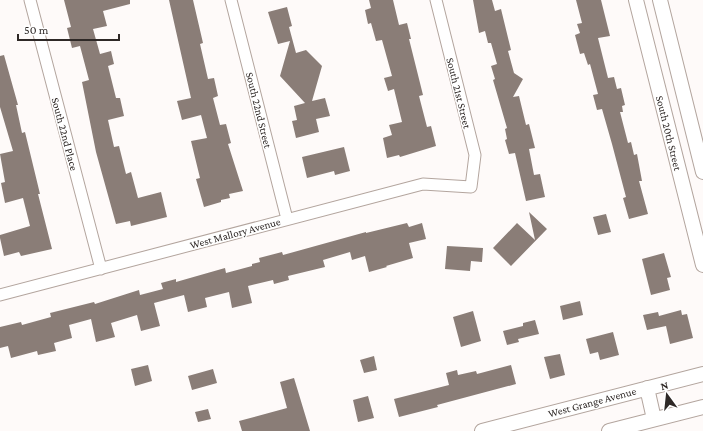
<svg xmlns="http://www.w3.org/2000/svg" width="703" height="431" font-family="'Crimson Pro',serif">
<rect width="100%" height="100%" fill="#fefaf9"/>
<path fill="#8a7d77" d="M 64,0 L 130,0 L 130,4 L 103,11 L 107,26 L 93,29 L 100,54 L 111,51 L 114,64 L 108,66 L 116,98 L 120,98 L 124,116 L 108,120 L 114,147 L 119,146 L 126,174 L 131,172 L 138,198 L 161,192 L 167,217 L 131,226 L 130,221 L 116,224 L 96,152 L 82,82 L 89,80 L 80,46 L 72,48 L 67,28 L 71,27 Z
M 169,0 L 193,0 L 203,43 L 200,44 L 208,79 L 214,78 L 218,96 L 213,98 L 220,125 L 226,124 L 231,143 L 228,144 L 243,191 L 229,194 L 230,198 L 221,200 L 221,202 L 204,207 L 196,179 L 200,178 L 191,141 L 207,138 L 201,115 L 182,120 L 177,101 L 191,98 Z
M 369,0 L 393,0 L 399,25 L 407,23 L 411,39 L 409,39 L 423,95 L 419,96 L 427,127 L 431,126 L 436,146 L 400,157 L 399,155 L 387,158 L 383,138 L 392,135 L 389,125 L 402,122 L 394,89 L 388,91 L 384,78 L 392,76 L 382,40 L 376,41 L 371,23 L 368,24 L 365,10 L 371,8 Z
M 473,0 L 492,0 L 495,11 L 501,9 L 511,50 L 508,51 L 514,73 L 523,79 L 513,97 L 519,96 L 526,125 L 529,124 L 535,148 L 529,149 L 534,175 L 540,174 L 545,197 L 526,201 L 515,153 L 509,154 L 505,140 L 507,139 L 505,129 L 507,128 L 493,80 L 495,79 L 491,66 L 497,64 L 491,43 L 488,43 L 485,31 L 479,33 Z
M 576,0 L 601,0 L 610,36 L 598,38 L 608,78 L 614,77 L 617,89 L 621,88 L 625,105 L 622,106 L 623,112 L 620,112 L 628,143 L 631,142 L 634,155 L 637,154 L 642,181 L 639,181 L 648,214 L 629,219 L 623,198 L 626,197 L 612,144 L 602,109 L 597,110 L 593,95 L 598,94 L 590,64 L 588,65 L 584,53 L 580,54 L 575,35 L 580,33 L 577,24 L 582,23 Z
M 287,7 L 292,26 L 289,27 L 296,53 L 306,50 L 322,66 L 312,101 L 325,98 L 330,116 L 316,119 L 319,132 L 296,138 L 292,121 L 297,120 L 294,106 L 305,103 L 280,76 L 290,41 L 278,44 L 268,12 Z
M 4,55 L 18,105 L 16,105 L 22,133 L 25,132 L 40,194 L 38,194 L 52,249 L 21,256 L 19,252 L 4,256 L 0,238 L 0,235 L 30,226 L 23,198 L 5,203 L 1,183 L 5,182 L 0,154 L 13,151 L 0,107 L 0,56 Z
M 344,147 L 350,171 L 335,175 L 334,171 L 307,178 L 302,157 Z
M 529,212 L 547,229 L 511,266 L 493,248 L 517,223 L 535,240 Z
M 606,214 L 611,232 L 598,235 L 593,217 Z
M 407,223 L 409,227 L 422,223 L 426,239 L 409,243 L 413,258 L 386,266 L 387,267 L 369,272 L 365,256 L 352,260 L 350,252 L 323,260 L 325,267 L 288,276 L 289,280 L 274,284 L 273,280 L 248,286 L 252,303 L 232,308 L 229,292 L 205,298 L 207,307 L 188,312 L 184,295 L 154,303 L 160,326 L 141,331 L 137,315 L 111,323 L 115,337 L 96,342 L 91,319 L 69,325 L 72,338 L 54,343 L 56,351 L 38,355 L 37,351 L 11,358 L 8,346 L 0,348 L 0,327 L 21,322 L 22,325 L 51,317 L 50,313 L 94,302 L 95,304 L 139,290 L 140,295 L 163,289 L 161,283 L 176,279 L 176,282 L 225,268 L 226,273 L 252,266 L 252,264 L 260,262 L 259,258 L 282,252 L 283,255 L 366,232 L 366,233 Z
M 447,246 L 483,248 L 482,262 L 471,261 L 470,271 L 445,269 Z
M 664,253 L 671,277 L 667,278 L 670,290 L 651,295 L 642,259 Z
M 580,301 L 583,315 L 563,320 L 560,306 Z
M 681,310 L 682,315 L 687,314 L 693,338 L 670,344 L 666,326 L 647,330 L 643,315 L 658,312 L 659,316 Z
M 473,311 L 481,341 L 461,347 L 453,317 Z
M 535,320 L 539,334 L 518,339 L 519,342 L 507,345 L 503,331 L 523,326 L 523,323 Z
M 613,332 L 619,355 L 600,360 L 598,352 L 590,354 L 586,339 Z
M 560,354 L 565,375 L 550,379 L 544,357 Z
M 374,356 L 377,370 L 364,373 L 360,360 Z
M 148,365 L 152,381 L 135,386 L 131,369 Z
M 511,365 L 516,384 L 437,405 L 438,407 L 399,417 L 394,399 L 449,385 L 446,373 L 457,370 L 458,375 L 476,371 L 477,374 Z
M 213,369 L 217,383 L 192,390 L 188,376 Z
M 294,378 L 310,431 L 242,431 L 239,421 L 287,408 L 280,382 Z
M 368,396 L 374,418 L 358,422 L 353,400 Z
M 208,409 L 211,419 L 198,422 L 195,412 Z"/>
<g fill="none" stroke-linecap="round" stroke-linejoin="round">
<g stroke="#b3a59e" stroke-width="13">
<path id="minor" d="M 30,0 L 101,269
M 231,0 L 287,219
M 0,295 L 423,184 L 471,187 L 475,155 L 436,0"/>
</g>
<g stroke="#b3a59e" stroke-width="16">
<path id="tertiary" d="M 636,0 L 703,265
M 660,0 L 703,172
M 647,388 L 654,419
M 482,431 L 703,374
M 609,431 L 703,407"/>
</g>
<use href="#minor" stroke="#fff" stroke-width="11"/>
<use href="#tertiary" stroke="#fff" stroke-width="14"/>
</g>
<g text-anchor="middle" stroke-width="3" stroke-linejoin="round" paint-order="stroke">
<g font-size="11" fill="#2e2826" stroke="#fff">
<text transform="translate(459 93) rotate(76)" y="4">South 21st Street</text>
<text transform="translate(259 110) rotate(76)" y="4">South 22nd Street</text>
<text transform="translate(669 133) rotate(76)" y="4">South 20th Street</text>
<text transform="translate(65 134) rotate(75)" y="4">South 22nd Place</text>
<text transform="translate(235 233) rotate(-15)" y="4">West Mallory Avenue</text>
<text transform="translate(592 402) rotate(-15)" y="4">West Grange Avenue</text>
</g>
</g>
<g transform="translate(667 395) rotate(345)" stroke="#ffffff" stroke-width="3" paint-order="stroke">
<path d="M0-3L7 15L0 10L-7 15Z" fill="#2e2826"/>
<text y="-6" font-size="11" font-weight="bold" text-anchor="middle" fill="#2e2826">N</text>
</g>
<path d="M18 34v6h101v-6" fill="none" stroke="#2e2826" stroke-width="2"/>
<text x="24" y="34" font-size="12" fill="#2e2826" stroke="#ffffff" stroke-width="3" paint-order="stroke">50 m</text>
</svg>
